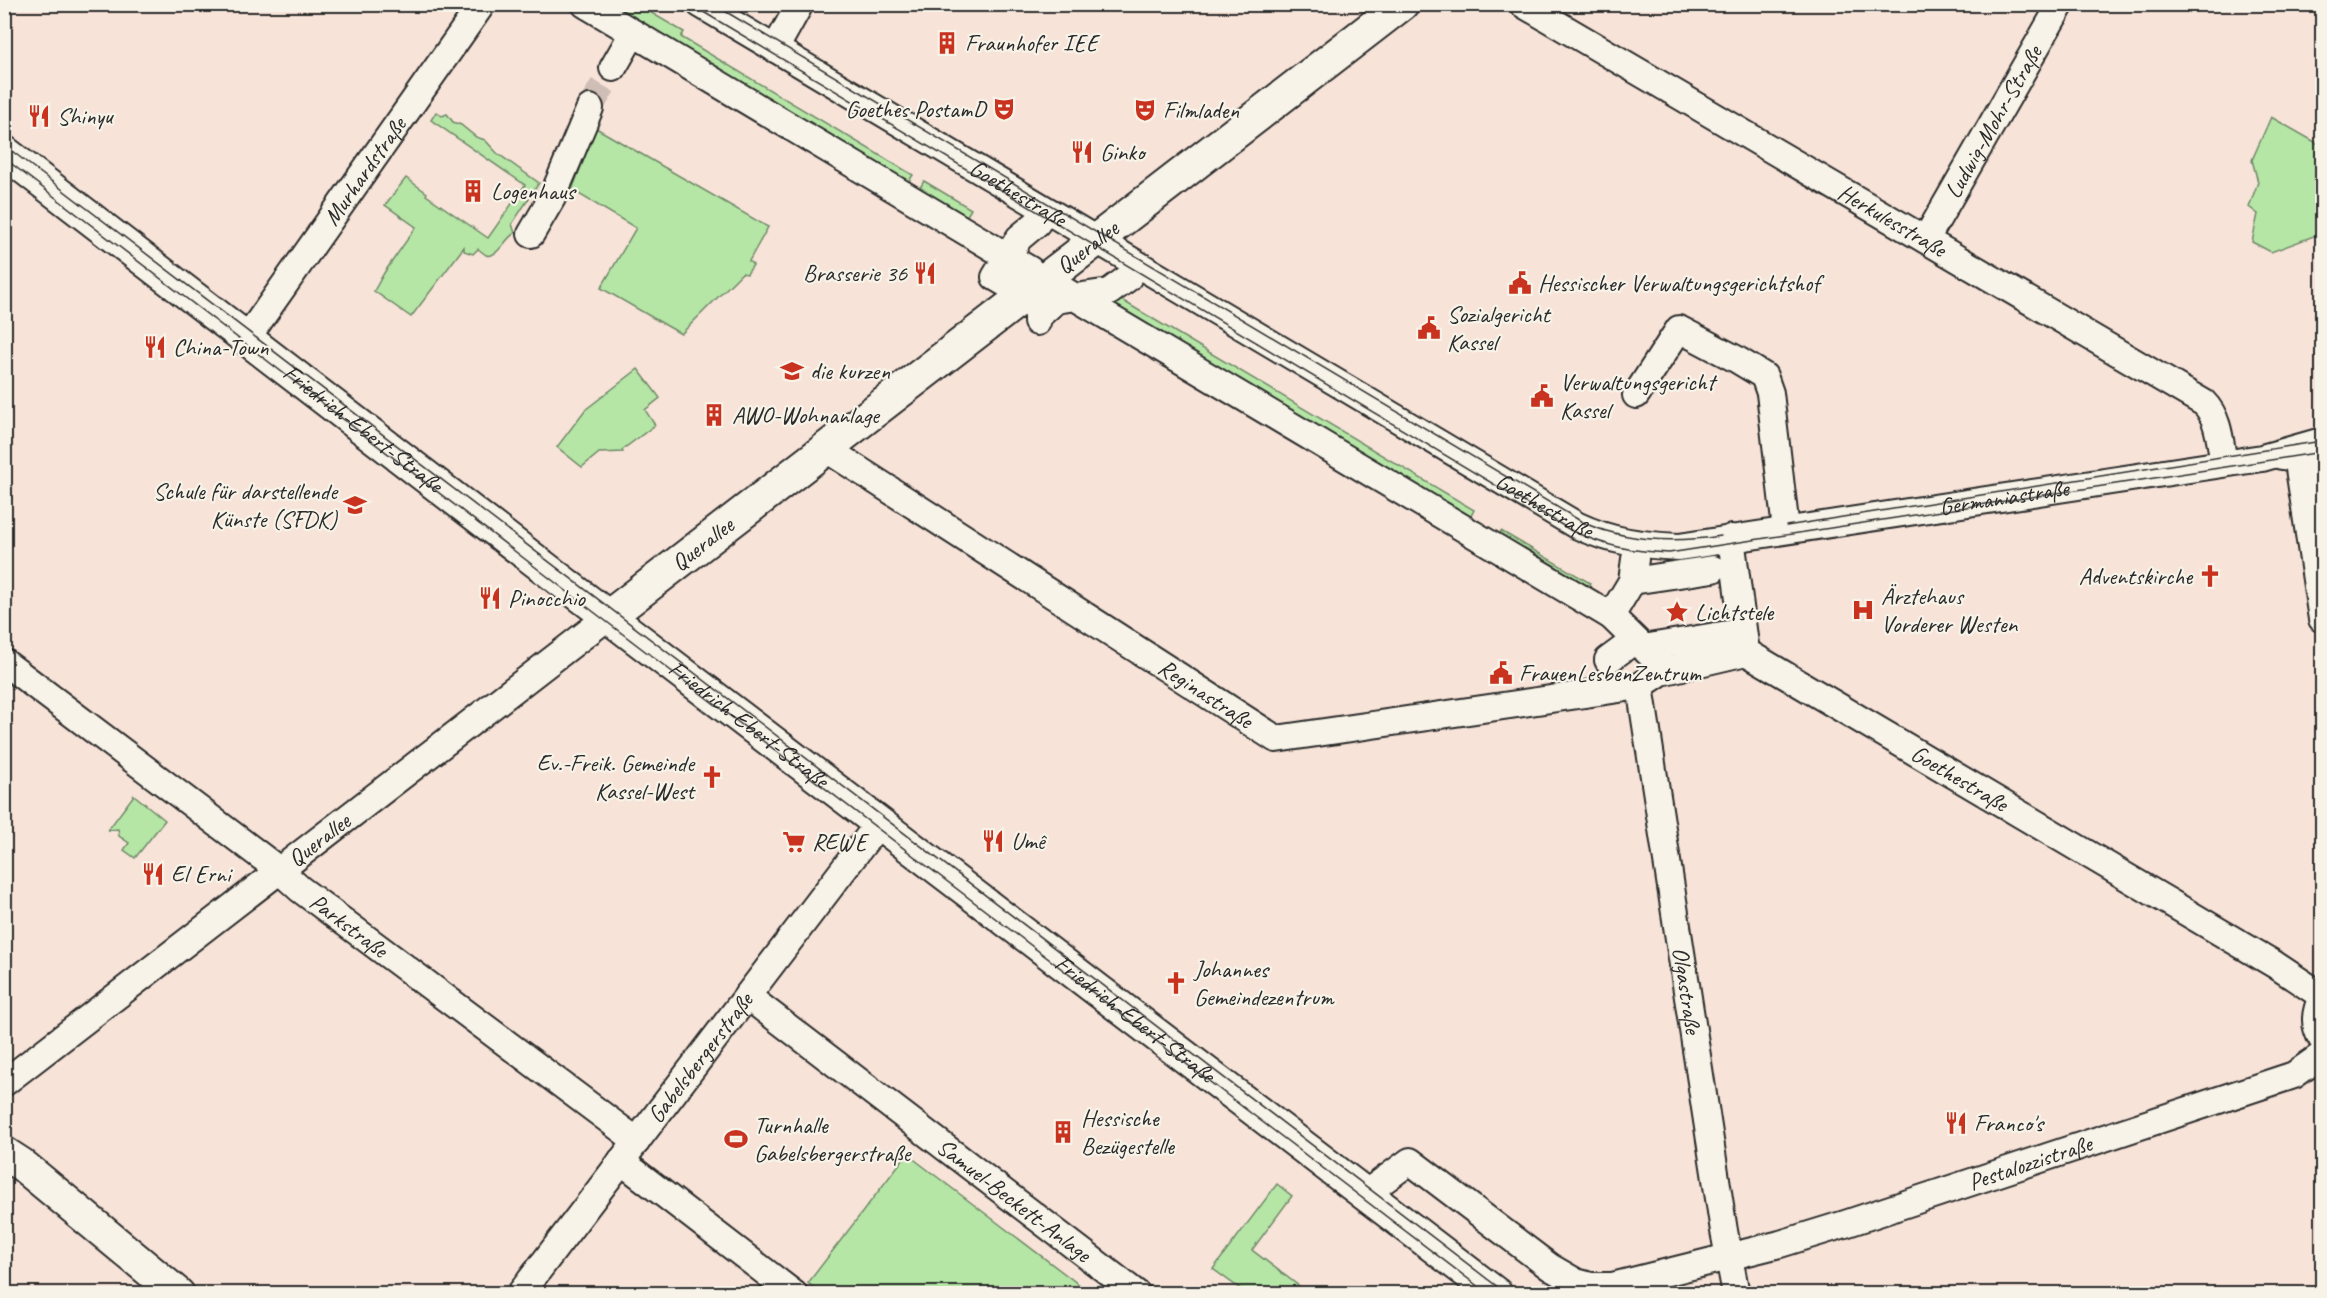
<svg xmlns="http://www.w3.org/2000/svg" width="2327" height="1298" font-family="Caveat,sans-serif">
<rect width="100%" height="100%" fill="#f7e3d8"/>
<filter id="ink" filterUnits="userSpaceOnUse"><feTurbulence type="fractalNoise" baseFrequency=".0167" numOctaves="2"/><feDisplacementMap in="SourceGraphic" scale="12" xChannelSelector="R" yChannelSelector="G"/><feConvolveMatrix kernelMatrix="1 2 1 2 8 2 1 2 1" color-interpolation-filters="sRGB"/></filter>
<g filter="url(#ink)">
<path fill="#b5e6a6" stroke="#708868" stroke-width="1.5" d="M 602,5 L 638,5 L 684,32 L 681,37 L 913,175 L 906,186 Z
M 436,112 L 442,116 L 447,114 L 453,122 L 461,125 L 476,137 L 485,140 L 497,153 L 539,183 L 512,224 L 515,233 C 506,237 497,259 486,255 C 483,253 481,251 478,249 L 473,254 L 464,251 L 464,247 L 411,317 L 374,291 L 384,273 L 416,227 L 385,205 L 406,178 L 427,193 L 426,195 L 488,238 L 525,185 L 431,120 Z
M 2271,117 L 2322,146 L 2322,233 L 2271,252 L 2252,242 L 2258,214 L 2249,207 L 2258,182 L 2252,160 Z
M 596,128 L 768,227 L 749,261 L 753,265 L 747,274 L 742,273 L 681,334 L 601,288 L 636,228 L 572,190 Z
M 924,181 L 971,209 L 964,221 L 917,193 Z
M 1113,295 L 1474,510 L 1469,520 L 1106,305 Z
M 638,369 L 660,398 L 645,410 L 655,425 L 622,450 L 623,452 L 599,453 L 582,467 L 557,447 L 585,410 Z
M 1501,531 L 1590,583 L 1586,589 L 1498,537 Z
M 134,795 L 165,820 L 135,858 L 124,850 L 129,843 L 119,836 L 118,829 L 108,830 Z
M 907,1154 L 1090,1293 L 823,1294 L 808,1283 Z
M 1277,1184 L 1292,1196 L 1252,1250 L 1308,1293 L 1246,1293 L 1213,1269 Z"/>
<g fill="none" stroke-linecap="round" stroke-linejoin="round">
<path stroke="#cebeb5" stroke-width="26" stroke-dasharray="26 13" stroke-linecap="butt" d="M 590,108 L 613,68"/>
<g stroke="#2b2b2b" stroke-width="30">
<g id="minor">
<path d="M 585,4 L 1030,270"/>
<path id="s1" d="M 700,4 L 1576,525 C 1612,542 1641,545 1679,547 L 2262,458 L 2322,441"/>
<path id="s2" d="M 1523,4 L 2204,403 C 2219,418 2220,442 2224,463"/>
<path d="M 775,49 L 800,4"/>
<path d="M 613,68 L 633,33"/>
<path d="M 531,234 L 552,198 L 590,108"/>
<path id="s3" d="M 1926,239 L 2061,4"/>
<path d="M 1012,287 L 995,277 L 1019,238 L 1037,223"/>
<path d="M 1058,287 L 1611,616 L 1660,664"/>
<path d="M 1037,322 L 1037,317 L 1056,300 L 1109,292 L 1128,278"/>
<path id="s4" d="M 247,338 L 482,4"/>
<path d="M 1636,395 L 1679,329 L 1736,359 L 1764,376 L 1770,393 L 1786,530"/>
<path id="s5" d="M 825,448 L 1276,739 L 1640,686 L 1661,672 L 1746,652"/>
<path d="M 2296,449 L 2322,619"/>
<path d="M 2282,456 L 2322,462"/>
<path d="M 1731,538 L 1746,652"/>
<path d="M 1632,581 L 1713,569"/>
<path d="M 1611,616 L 1632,581 L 1635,559"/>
<path d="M 1643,648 L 1728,634"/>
<path id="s6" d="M 1746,652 L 2274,964 L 2322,996"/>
<path d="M 1608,660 L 1635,640"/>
<path id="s7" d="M 4,662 L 279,870 L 300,889 L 637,1141"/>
<path id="s8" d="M 1640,686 L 1724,1231 L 1736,1294"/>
<path id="s9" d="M 747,996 L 1137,1294"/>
<path d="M 2322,997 C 2315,1012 2313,1025 2322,1039"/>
<path id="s10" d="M 4,1083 L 609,616"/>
<path d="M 621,1161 L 794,1294"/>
<path id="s11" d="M 1365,1194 L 1410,1161 L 1550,1267 L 1576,1282 L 1591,1286 L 1612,1286 L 1780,1244 L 1845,1224 L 2294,1075 L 2322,1055"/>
<path id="s12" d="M 520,1294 L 879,823"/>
</g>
</g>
<g stroke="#2b2b2b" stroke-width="36">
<g id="major">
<path id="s13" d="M 4,152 L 572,589 L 1496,1294"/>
<path id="s14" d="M 609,616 L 1402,4"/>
<path d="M 4,1153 L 21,1164 L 178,1294"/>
</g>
</g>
<use href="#minor" stroke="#f7f3e8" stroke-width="26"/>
<use href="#major" stroke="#f7f3e8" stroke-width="32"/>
<path stroke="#2b2b2b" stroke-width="1.5" d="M 690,4 L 1572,531 C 1608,547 1630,551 1669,553 L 2322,452
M 713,4 L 1584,523 C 1628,542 1674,543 1721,536
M 4,145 L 1507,1294
M 4,158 L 569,593 L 1488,1294
M 1786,526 L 2322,441"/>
</g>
</g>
<defs>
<g id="building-bare" transform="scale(1.8)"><path d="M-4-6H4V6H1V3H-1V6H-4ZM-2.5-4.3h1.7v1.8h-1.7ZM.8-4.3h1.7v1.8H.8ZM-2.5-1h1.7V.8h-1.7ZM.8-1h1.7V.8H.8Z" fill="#c8321e" stroke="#f7f3e8" stroke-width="2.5" paint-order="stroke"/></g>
<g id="theatre-bare" transform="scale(1.8)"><path d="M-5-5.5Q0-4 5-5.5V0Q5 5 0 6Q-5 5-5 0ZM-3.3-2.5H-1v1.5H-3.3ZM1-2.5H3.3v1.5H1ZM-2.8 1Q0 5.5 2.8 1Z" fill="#c8321e" stroke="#f7f3e8" stroke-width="2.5" paint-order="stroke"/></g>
<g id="restaurant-bare" transform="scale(1.8)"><path d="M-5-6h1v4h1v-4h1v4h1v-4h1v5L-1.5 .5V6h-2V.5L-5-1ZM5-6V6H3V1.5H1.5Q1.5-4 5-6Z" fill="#c8321e" stroke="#f7f3e8" stroke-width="2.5" paint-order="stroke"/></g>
<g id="civic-bare" transform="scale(1.8)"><path d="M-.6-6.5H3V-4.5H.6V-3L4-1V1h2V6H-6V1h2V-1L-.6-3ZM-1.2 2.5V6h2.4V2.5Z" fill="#c8321e" stroke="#f7f3e8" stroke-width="2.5" paint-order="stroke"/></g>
<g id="school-bare" transform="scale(1.8)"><path d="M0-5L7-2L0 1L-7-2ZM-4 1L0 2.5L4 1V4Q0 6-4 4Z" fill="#c8321e" stroke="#f7f3e8" stroke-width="2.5" paint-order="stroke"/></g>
<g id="church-bare" transform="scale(1.8)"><path d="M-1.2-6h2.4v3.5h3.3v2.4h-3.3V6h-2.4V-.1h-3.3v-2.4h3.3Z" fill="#c8321e" stroke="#f7f3e8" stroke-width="2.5" paint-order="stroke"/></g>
<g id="hospital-bare" transform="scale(1.8)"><path d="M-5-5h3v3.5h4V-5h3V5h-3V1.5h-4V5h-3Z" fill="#c8321e" stroke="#f7f3e8" stroke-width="2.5" paint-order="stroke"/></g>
<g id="sight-bare" transform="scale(1.8)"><path d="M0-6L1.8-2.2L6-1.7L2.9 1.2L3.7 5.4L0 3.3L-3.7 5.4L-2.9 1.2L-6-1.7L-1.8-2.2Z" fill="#c8321e" stroke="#f7f3e8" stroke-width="2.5" paint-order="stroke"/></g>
<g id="supermarket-bare" transform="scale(1.8)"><path d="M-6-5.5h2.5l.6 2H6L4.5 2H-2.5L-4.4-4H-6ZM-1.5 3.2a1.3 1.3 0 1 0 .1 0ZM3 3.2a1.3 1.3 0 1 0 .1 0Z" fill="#c8321e" stroke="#f7f3e8" stroke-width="2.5" paint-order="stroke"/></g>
<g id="stadium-bare" transform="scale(1.8)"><path d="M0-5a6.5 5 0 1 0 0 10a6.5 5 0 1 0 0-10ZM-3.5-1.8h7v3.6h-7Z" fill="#c8321e" stroke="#f7f3e8" stroke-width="2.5" paint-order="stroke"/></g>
</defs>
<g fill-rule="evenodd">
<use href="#building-bare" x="947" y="43"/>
<use href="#theatre-bare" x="1004" y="109"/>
<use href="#theatre-bare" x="1145" y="110"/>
<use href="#restaurant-bare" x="39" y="116"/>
<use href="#restaurant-bare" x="1082" y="152"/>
<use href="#building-bare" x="473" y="191"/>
<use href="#restaurant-bare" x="925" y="273"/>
<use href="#civic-bare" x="1520" y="283"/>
<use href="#civic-bare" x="1429" y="328"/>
<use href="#restaurant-bare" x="155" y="347"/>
<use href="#school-bare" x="792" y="371"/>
<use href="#civic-bare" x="1542" y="396"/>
<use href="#building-bare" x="714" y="415"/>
<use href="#school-bare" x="355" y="505"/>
<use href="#church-bare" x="2210" y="576"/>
<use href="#restaurant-bare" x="490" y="598"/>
<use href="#hospital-bare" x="1863" y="610"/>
<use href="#sight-bare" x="1677" y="612"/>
<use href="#civic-bare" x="1501" y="673"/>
<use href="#church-bare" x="712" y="777"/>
<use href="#restaurant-bare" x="993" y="841"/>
<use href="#supermarket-bare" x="794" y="842"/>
<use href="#restaurant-bare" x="153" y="874"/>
<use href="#church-bare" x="1176" y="983"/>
<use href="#restaurant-bare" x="1956" y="1123"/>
<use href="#building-bare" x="1063" y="1132"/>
<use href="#stadium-bare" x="736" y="1139"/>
</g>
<g text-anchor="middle" stroke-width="4.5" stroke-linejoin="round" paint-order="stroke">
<g font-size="24" fill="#2b2b2b" stroke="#f7f3e8" text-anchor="start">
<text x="965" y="51">Fraunhofer IEE</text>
<text x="986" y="117" text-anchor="end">Goethes PostamD</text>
<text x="1163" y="118">Filmladen</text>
<text x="57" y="124">Shinyu</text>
<text x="1100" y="160">Ginko</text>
<text x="491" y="199">Logenhaus</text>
<text x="907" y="281" text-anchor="end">Brasserie 36</text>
<text x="1538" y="291">Hessischer Verwaltungsgerichtshof</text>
<text x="1447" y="322">Sozialgericht<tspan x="1447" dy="28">Kassel</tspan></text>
<text x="173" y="355">China-Town</text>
<text x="810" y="379">die kurzen</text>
<text x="1560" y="390">Verwaltungsgericht<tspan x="1560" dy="28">Kassel</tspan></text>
<text x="732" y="423">AWO-Wohnanlage</text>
<text x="337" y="499" text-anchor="end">Schule für darstellende<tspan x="337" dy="28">Künste (SFDK)</tspan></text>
<text x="2192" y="584" text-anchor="end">Adventskirche</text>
<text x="1881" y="604">Ärztehaus<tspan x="1881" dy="28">Vorderer Westen</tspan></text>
<text x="508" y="606">Pinocchio</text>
<text x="1695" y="620">Lichtstele</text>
<text x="1519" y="681">FrauenLesbenZentrum</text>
<text x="694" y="771" text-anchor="end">Ev.-Freik. Gemeinde<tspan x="694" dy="28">Kassel-West</tspan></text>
<text x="1011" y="849">Umê</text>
<text x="812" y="850">REWE</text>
<text x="171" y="882">El Erni</text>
<text x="1194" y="977">Johannes<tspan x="1194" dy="28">Gemeindezentrum</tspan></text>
<text x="1081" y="1126">Hessische<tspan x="1081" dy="28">Bezügestelle</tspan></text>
<text x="1974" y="1131">Franco's</text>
<text x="754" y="1133">Turnhalle<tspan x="754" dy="28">Gabelsbergerstraße</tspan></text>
</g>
<g font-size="24" fill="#2b2b2b" stroke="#f7f3e8">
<text dy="8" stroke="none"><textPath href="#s3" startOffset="135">Ludwig-Mohr-Straße</textPath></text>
<text dy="8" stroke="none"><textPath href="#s4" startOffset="204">Murhardstraße</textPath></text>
<text dy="8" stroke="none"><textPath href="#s1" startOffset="370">Goethestraße</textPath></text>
<text dy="8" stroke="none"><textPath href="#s2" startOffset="428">Herkulesstraße</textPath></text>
<text dy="8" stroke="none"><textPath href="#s14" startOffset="604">Querallee</textPath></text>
<text dy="8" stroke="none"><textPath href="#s13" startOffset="453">Friedrich-Ebert-Straße</textPath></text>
<text dy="8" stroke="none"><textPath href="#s1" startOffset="1454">Germaniastraße</textPath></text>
<text dy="8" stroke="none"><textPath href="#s1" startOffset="982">Goethestraße</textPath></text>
<text dy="8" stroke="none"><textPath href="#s14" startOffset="118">Querallee</textPath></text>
<text dy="8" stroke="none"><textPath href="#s5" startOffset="453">Reginastraße</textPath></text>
<text dy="8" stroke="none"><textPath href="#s13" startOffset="939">Friedrich-Ebert-Straße</textPath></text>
<text dy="8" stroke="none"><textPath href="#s6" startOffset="248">Goethestraße</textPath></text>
<text dy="8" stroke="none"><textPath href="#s10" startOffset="398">Querallee</textPath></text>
<text dy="8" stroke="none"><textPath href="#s7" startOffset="434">Parkstraße</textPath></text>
<text dy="8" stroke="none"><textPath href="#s8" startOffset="308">Olgastraße</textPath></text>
<text dy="8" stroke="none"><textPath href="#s13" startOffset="1425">Friedrich-Ebert-Straße</textPath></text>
<text dy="8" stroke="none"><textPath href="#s12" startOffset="297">Gabelsbergerstraße</textPath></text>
<text dy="8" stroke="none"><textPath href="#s11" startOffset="734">Pestalozzistraße</textPath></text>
<text dy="8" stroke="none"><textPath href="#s9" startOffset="336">Samuel-Beckett-Anlage</textPath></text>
</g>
</g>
<rect width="2327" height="1298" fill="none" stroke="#f7f3e8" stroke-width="24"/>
<rect x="12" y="12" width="2303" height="1274" fill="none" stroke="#2b2b2b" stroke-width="2" filter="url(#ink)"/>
</svg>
